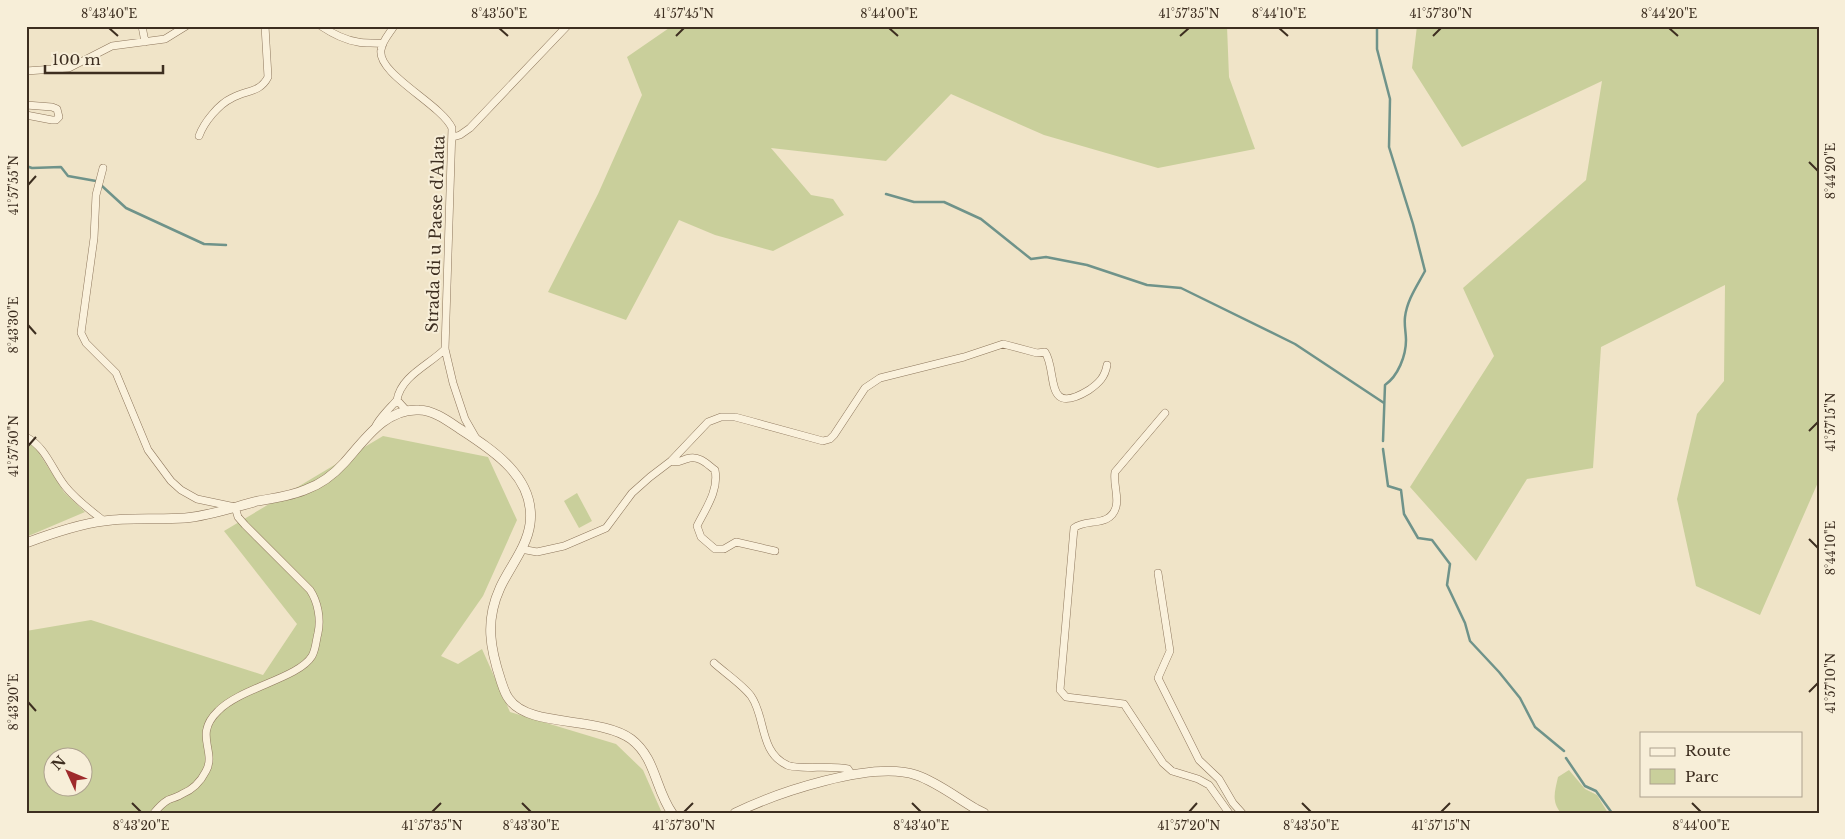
<svg xmlns="http://www.w3.org/2000/svg" width="1845" height="839" font-family="'Libre Baskerville',serif">
<rect width="100%" height="100%" fill="#f0e4c8"/>
<path fill="#c9cf9b" fill-rule="evenodd" d="M 672,26 L 1227,26 L 1229,77 L 1255,149 L 1158,168 L 1044,135 L 951,94 L 886,161 L 771,148 L 811,195 L 833,199 L 844,215 L 773,251 L 715,235 L 679,220 L 626,320 L 548,292 L 598,194 L 642,95 L 627,57 Z
M 1417,26 L 1819,26 L 1819,480 L 1760,615 L 1696,586 L 1677,499 L 1697,414 L 1724,381 L 1725,285 L 1601,347 L 1593,468 L 1527,479 L 1476,561 L 1410,487 L 1494,356 L 1463,288 L 1586,180 L 1602,81 L 1462,147 L 1412,68 Z
M 383,436 L 488,457 L 517,520 L 483,596 L 441,656 L 458,664 L 482,649 L 510,712 L 616,744 L 643,770 L 662,813 L 26,813 L 26,631 L 91,620 L 263,675 L 297,624 L 224,531 ZM 52,756 L 82,756 L 82,786 L 52,786 Z
M 26,442 L 35,447 L 64,492 L 85,512 L 26,537 Z
M 577,493 L 592,521 L 579,528 L 564,501 Z
M 1569,770 L 1585,789 L 1597,795 L 1608,813 L 1561,813 C 1551,801 1555,791 1558,777 Z"/>
<g fill="none" stroke-linecap="round" stroke-linejoin="round">
<path stroke="#6f938a" stroke-width="2.5" d="M 1377,26 L 1377,49 L 1390,99 L 1389,147 L 1413,224 L 1425,271 C 1417,286 1407,300 1405,317 C 1404,325 1406,333 1406,340 C 1406,356 1398,376 1385,385 L 1383,441
M 26,166 L 32,168 L 61,167 L 68,176 L 96,181
M 102,186 L 126,208 L 204,244 L 226,245
M 886,194 L 914,202 L 944,202 L 981,219 L 1031,259 L 1046,257 L 1087,265 L 1147,285 L 1181,288 L 1295,344 L 1384,403
M 1383,449 L 1388,486 L 1401,490 L 1404,514 L 1418,538 L 1432,540 L 1450,564 L 1447,585 L 1465,623 L 1470,641 L 1499,672 L 1520,698 L 1535,727 L 1564,751
M 1566,758 L 1585,786 L 1596,791 L 1612,813"/>
<g stroke="#8d765c" stroke-width="8">
<path id="minor" d="M 142,26 L 145,42
M 321,26 C 333,34 344,40 358,42 C 367,44 374,42 383,44
M 394,26 C 390,33 382,41 381,50 C 377,74 441,104 452,128 L 445,349 L 453,383 L 465,419 L 477,440
M 26,71 L 69,68 L 112,46 L 165,39 L 186,26
M 26,105 L 52,107 L 57,109 L 59,117 L 56,120 L 52,120 L 26,115
M 199,136 C 204,122 219,104 232,98 C 246,90 260,93 268,77 L 265,26
M 453,137 L 460,135 L 470,128 L 567,26
M 103,168 L 96,195 L 94,238 L 81,333 L 86,343 L 116,373 L 148,450 L 171,481 L 181,490 L 197,499 L 235,507 L 238,517 L 245,525 L 310,590 C 318,602 321,619 318,633 C 316,640 316,649 312,656 C 299,678 240,688 218,711 C 193,735 217,751 206,771 C 201,781 192,790 182,794 C 178,797 172,798 168,800 C 163,803 158,808 154,813
M 406,410 L 397,400 C 401,376 429,365 445,349
M 1165,413 L 1115,472 C 1113,484 1119,496 1116,507 C 1110,528 1086,518 1074,528 L 1060,690 L 1066,697 L 1124,704 L 1163,763 L 1172,771 L 1198,779 L 1209,785 L 1229,813
M 375,428 C 377,420 391,407 397,400
M 26,437 C 46,447 52,470 65,486 C 76,500 90,510 104,521
M 671,461 C 679,464 682,459 690,458 C 700,456 708,465 715,470 C 719,490 706,508 697,526 L 701,537 L 715,549 L 724,549 L 736,542 L 775,551
M 521,549 L 537,552 L 564,546 L 606,528 L 632,493 L 650,477 L 671,461 L 708,422 L 721,417 L 735,417 L 750,421 L 823,441 L 830,439 L 834,435 L 865,388 L 880,378 L 964,357 L 1003,344 L 1037,353 L 1045,352 C 1058,371 1043,418 1089,390 C 1099,383 1105,377 1107,365
M 1158,573 L 1170,651 L 1158,678 L 1199,760 L 1219,779 L 1233,803 L 1242,813
M 714,663 C 725,673 743,685 751,696 C 766,717 759,752 787,765 C 797,770 832,765 848,769 L 852,775"/>
</g>
<g stroke="#8d765c" stroke-width="10">
<path id="tertiary" d="M 26,543 C 50,534 79,524 104,521 C 130,517 158,520 185,518 C 210,516 234,507 258,501 C 274,498 292,496 307,489 C 321,484 334,474 344,463 C 364,441 385,408 419,410 C 433,410 448,421 460,429 C 493,450 536,478 530,524 C 527,547 509,568 500,588 C 485,621 490,648 501,681 C 503,687 505,694 509,699 C 528,728 600,716 631,739 C 656,758 655,789 672,813
M 735,813 C 776,793 872,760 916,775 C 937,782 957,798 976,809 L 984,813"/>
</g>
<use href="#minor" stroke="#faf1dc" stroke-width="7"/>
<use href="#tertiary" stroke="#faf1dc" stroke-width="9"/>
</g>
<path fill="none" stroke="#3d2e20" stroke-width="2" d="M 109,28 L 118,36M 499,28 L 508,36M 889,28 L 898,36M 1279,28 L 1288,36M 1669,28 L 1678,36M 676,36 L 684,28M 1180,36 L 1189,28M 1433,36 L 1441,28M 1809,162 L 1818,171M 28,185 L 36,176M 28,325 L 36,334M 1809,431 L 1818,422M 28,446 L 36,437M 1809,539 L 1818,548M 1809,692 L 1818,683M 28,702 L 36,711M 132,803 L 141,812M 522,803 L 531,812M 912,803 L 921,812M 1302,803 L 1311,812M 1692,803 L 1701,812M 432,812 L 441,803M 684,812 L 693,803M 1189,812 L 1197,803M 1441,812 L 1450,803"/>
<g text-anchor="middle" stroke-width="4" stroke-linejoin="round" paint-order="stroke">
<g font-size="16" fill="#3d2e20" stroke="#f7eed8">
<text transform="translate(435 234) rotate(-88)" y="6">Strada di u Paese d'Alata</text>
</g>
</g>
<rect width="1845" height="839" fill="none" stroke="#f7eed8" stroke-width="55"/>
<rect x="1640" y="732" width="162" height="65" fill="#f7eed8" stroke="#ada18e"/>
<rect x="1650" y="748" width="25" height="8" fill="#faf1dc" stroke="#ada18e"/>
<text x="1685" y="756" font-size="15" fill="#3d2e20">Route</text>
<rect x="1650" y="769" width="25" height="15" fill="#c9cf9b" stroke="#ada18e"/>
<text x="1685" y="782" font-size="15" fill="#3d2e20">Parc</text>
<g transform="translate(68 772) rotate(314)"><circle r="24" fill="#f7eed8" stroke="#ada18e"/>
<path d="M0-4L9 19L0 12L-9 19Z" fill="#9e2a2b"/>
<text y="-8" font-size="14" font-weight="bold" text-anchor="middle" fill="#3d2e20">N</text>
</g>
<path d="M45 65v8h118v-8" fill="none" stroke="#3d2e20" stroke-width="2.5"/>
<text x="52" y="65" font-size="15" fill="#3d2e20" stroke="#f7eed8" stroke-width="4" paint-order="stroke">100 m</text>
<rect x="28" y="28" width="1790" height="784" fill="none" stroke="#3d2e20" stroke-width="2"/>
<g font-size="12" text-anchor="middle" fill="#3d2e20">
<text x="109" y="18">8°43'40"E</text>
<text x="499" y="18">8°43'50"E</text>
<text x="684" y="18">41°57'45"N</text>
<text x="889" y="18">8°44'00"E</text>
<text x="1189" y="18">41°57'35"N</text>
<text x="1279" y="18">8°44'10"E</text>
<text x="1441" y="18">41°57'30"N</text>
<text x="1669" y="18">8°44'20"E</text>
<text transform="translate(1831 171) rotate(-90)" y="4">8°44'20"E</text>
<text transform="translate(14 185) rotate(-90)" y="4">41°57'55"N</text>
<text transform="translate(14 325) rotate(-90)" y="4">8°43'30"E</text>
<text transform="translate(1831 422) rotate(-90)" y="4">41°57'15"N</text>
<text transform="translate(14 446) rotate(-90)" y="4">41°57'50"N</text>
<text transform="translate(1831 548) rotate(-90)" y="4">8°44'10"E</text>
<text transform="translate(1831 683) rotate(-90)" y="4">41°57'10"N</text>
<text transform="translate(14 702) rotate(-90)" y="4">8°43'20"E</text>
<text x="141" y="830">8°43'20"E</text>
<text x="432" y="830">41°57'35"N</text>
<text x="531" y="830">8°43'30"E</text>
<text x="684" y="830">41°57'30"N</text>
<text x="921" y="830">8°43'40"E</text>
<text x="1189" y="830">41°57'20"N</text>
<text x="1311" y="830">8°43'50"E</text>
<text x="1441" y="830">41°57'15"N</text>
<text x="1701" y="830">8°44'00"E</text>
</g>
</svg>
